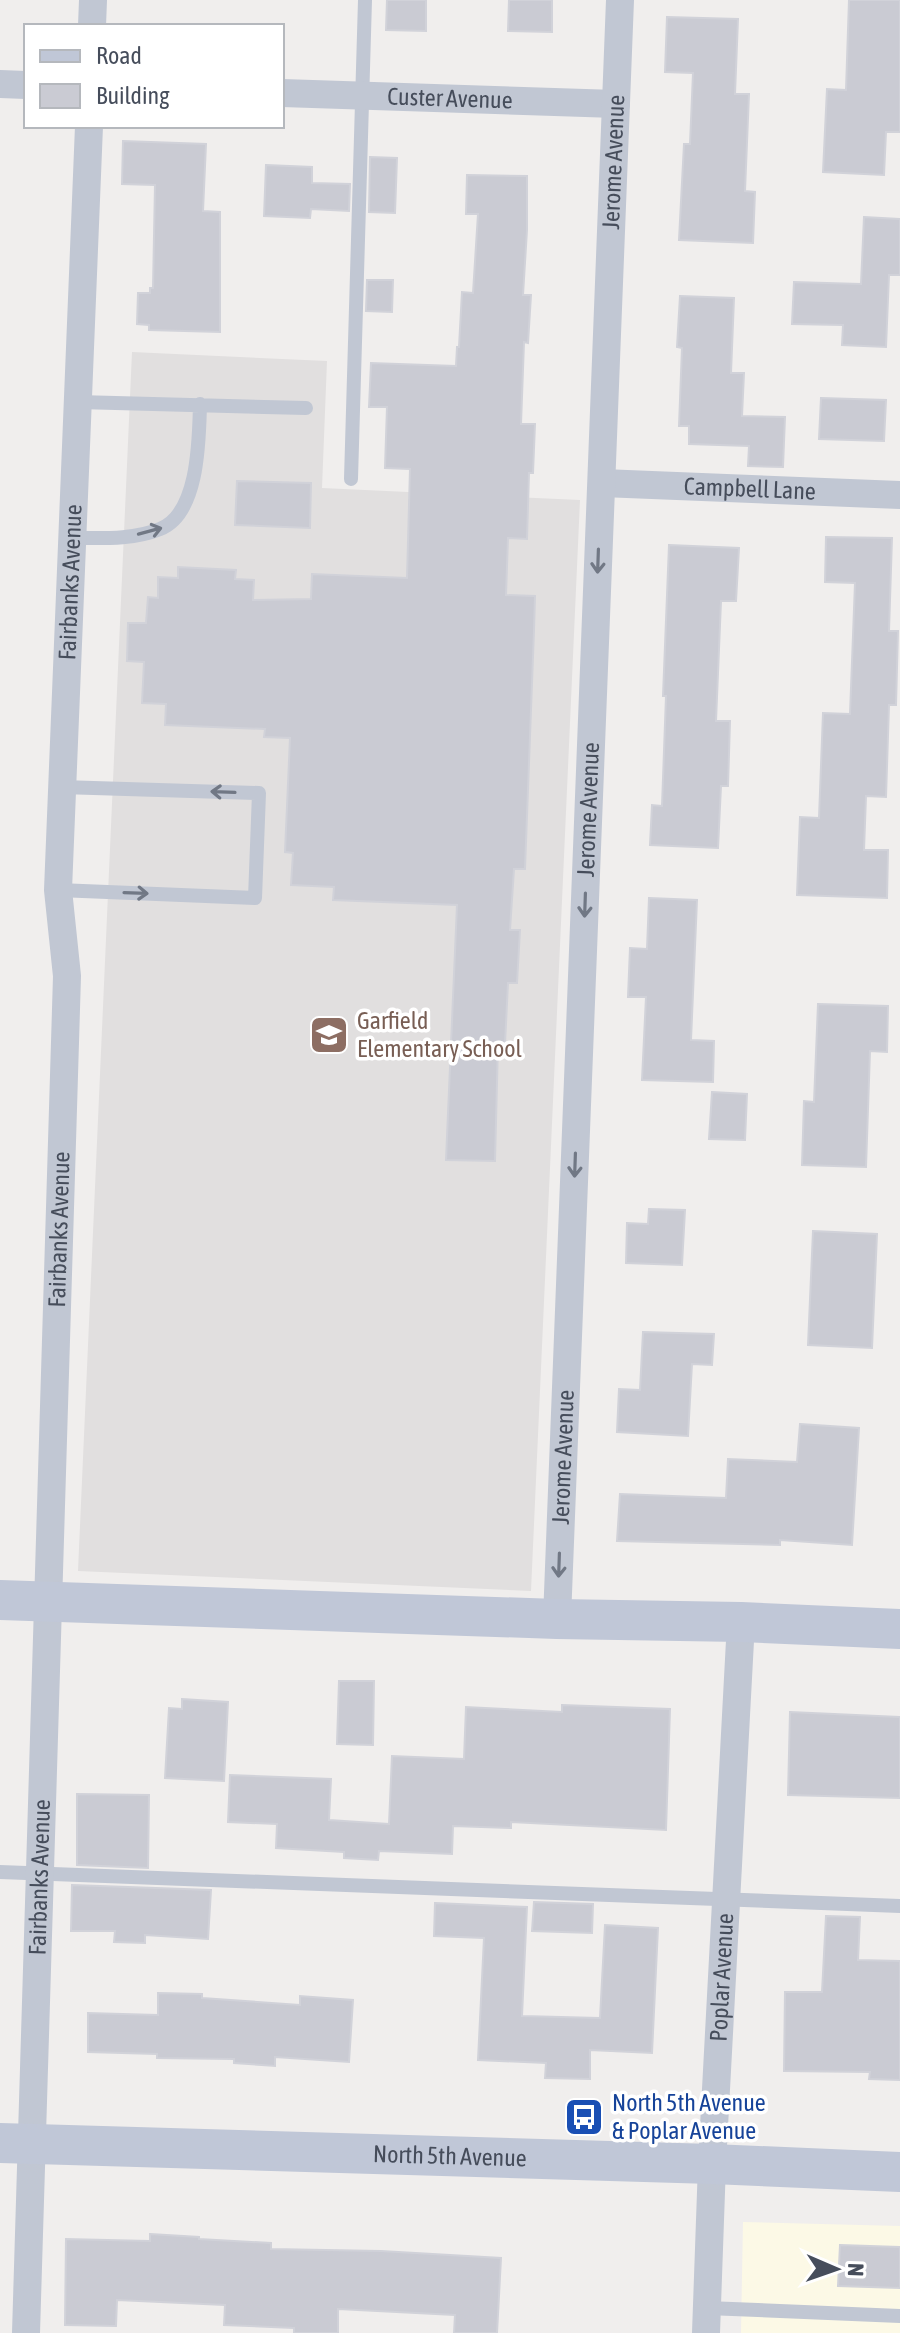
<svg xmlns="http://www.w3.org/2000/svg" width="900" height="2333" font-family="'Asap Condensed',sans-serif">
<rect width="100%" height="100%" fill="#f0eeed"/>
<path fill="#fcf9e6" d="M 743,2222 L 900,2226 L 900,2333 L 741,2333 Z"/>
<path fill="#e1dfdf" d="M 132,352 L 327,361 L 322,488 L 580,500 L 531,1591 L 78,1571 Z"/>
<path fill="#cacbd3" stroke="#d1d2d9" stroke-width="2" d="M 387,0 L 426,0 L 426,31 L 386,30 Z
M 509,0 L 552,0 L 552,32 L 508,31 Z
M 849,0 L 900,0 L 900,132 L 886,132 L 884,175 L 823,172 L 827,89 L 846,90 Z
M 667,17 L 738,19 L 735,94 L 749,94 L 745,191 L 755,192 L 753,243 L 679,240 L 684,144 L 690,144 L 693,73 L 665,72 Z
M 123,141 L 206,144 L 203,211 L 220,212 L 220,332 L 149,330 L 149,325 L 137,324 L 138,293 L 150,293 L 150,288 L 153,288 L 155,185 L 122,184 Z
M 370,157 L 397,158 L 395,213 L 369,212 Z
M 266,165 L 312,167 L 312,183 L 350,184 L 349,211 L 311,209 L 310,218 L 264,216 Z
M 467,175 L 527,176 L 527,230 L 523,295 L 531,295 L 528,343 L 524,342 L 521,424 L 535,424 L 533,473 L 529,473 L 527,539 L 508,538 L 506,595 L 535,596 L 534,630 L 525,869 L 514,869 L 510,930 L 520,930 L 517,983 L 508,983 L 505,1044 L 498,1044 L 495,1161 L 446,1160 L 457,905 L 333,900 L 334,887 L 291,885 L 293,853 L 285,852 L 290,738 L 264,737 L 265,729 L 165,725 L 166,704 L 142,703 L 144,662 L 127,661 L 128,623 L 146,623 L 148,597 L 158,598 L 158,577 L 178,578 L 178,567 L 236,570 L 235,579 L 254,580 L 253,600 L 311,599 L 312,574 L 407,578 L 410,469 L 385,468 L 387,407 L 369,407 L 371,363 L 456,366 L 457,347 L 459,347 L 462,292 L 473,293 L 478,214 L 466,214 Z
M 864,217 L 900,219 L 900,275 L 889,275 L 886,347 L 842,345 L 843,325 L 792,324 L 794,282 L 861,284 Z
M 367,280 L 393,280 L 392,312 L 366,311 Z
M 680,296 L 734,298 L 731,373 L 744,373 L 742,416 L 785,417 L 783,467 L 748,466 L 749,446 L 689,444 L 689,426 L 679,426 L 682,348 L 677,347 Z
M 821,398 L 886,400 L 884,441 L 819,439 Z
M 237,481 L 311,483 L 310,528 L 235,525 Z
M 826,537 L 892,538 L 889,631 L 898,631 L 896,705 L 889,705 L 886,797 L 866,796 L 864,850 L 888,850 L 887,898 L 797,895 L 800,817 L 819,818 L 823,713 L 850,714 L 855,583 L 825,582 Z
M 669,545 L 739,548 L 736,601 L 721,601 L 716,721 L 730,721 L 728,786 L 721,786 L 718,848 L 650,845 L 652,805 L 662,806 L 666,696 L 663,696 Z
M 649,898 L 697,900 L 691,1040 L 714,1041 L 713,1082 L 642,1080 L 646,997 L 628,997 L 630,948 L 647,949 Z
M 818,1004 L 888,1006 L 887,1052 L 870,1051 L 866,1167 L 802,1165 L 804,1101 L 814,1102 Z
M 712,1092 L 747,1094 L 745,1140 L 709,1139 Z
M 649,1209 L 685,1210 L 682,1265 L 626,1263 L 627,1223 L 648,1224 Z
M 813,1231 L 877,1234 L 872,1348 L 808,1345 Z
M 643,1332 L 714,1334 L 712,1365 L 692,1364 L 688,1436 L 617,1432 L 619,1389 L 640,1390 Z
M 800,1424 L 859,1428 L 852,1545 L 780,1540 L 780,1545 L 617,1541 L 620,1494 L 726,1498 L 728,1459 L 797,1462 Z
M 339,1681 L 374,1681 L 373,1745 L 337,1744 Z
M 182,1699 L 228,1702 L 224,1781 L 165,1778 L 169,1708 L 182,1709 Z
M 562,1705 L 670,1709 L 666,1830 L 511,1822 L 511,1828 L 453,1826 L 452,1854 L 379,1851 L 378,1860 L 344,1858 L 344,1852 L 276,1848 L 277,1824 L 228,1822 L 230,1775 L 331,1779 L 329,1820 L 389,1824 L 392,1756 L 464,1759 L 466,1707 L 562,1712 Z
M 790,1712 L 900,1717 L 900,1798 L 788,1795 Z
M 77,1794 L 149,1795 L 148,1868 L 77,1865 Z
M 72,1885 L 211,1890 L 208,1939 L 145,1935 L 145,1943 L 114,1942 L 115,1931 L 71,1931 Z
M 534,1902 L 593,1904 L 592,1933 L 532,1931 Z
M 435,1903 L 527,1907 L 522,2016 L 600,2018 L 605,1925 L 658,1928 L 652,2053 L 590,2050 L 590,2079 L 545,2078 L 546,2063 L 478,2060 L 484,1938 L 434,1936 Z
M 826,1916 L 860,1917 L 858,1960 L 900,1961 L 900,2080 L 869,2079 L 870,2072 L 784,2071 L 785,1992 L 822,1992 Z
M 158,1993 L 202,1994 L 202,1998 L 300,2005 L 300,1996 L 353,2000 L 349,2062 L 275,2057 L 275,2066 L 234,2063 L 234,2059 L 157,2058 L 157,2054 L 88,2052 L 88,2013 L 158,2015 Z
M 150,2234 L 199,2237 L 199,2239 L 271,2243 L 271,2249 L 381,2251 L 501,2258 L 497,2333 L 454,2333 L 455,2315 L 338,2309 L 338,2333 L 294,2333 L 294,2328 L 224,2325 L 225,2305 L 117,2300 L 116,2326 L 65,2325 L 66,2239 L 150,2241 Z
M 840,2245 L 900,2247 L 900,2288 L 838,2286 Z"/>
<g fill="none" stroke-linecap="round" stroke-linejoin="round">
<path stroke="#c1c7d3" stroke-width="14" d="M 78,402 L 306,408
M 351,479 L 365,0
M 73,538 C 101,538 133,540 160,529 C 199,514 199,439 200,404
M 58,890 L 255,898 L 259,793 L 61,787
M 0,1872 L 900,1906
M 707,2308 L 900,2316"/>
<g stroke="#c1c7d3" stroke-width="28">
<path d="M 92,26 L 93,0"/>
<path d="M 0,84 L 26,85"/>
<path id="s1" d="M 282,93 L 616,104"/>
<path id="s2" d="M 602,483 L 900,495"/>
<path id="s3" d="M 557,1619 L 620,0"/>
<path id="s4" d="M 26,2333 L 67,976 L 58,890 L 89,126"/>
<path id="s5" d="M 706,2333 L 712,2164 L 741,1622"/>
</g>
<g stroke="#c0c7d7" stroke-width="40">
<path d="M 0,1600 L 557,1619 L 741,1622 L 900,1629"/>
<path id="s6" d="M 0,2143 L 712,2164 L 900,2172"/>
</g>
</g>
<defs><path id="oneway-shaft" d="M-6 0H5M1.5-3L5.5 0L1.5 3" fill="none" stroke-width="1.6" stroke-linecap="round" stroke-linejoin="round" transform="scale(2)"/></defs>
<g stroke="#717885">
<use href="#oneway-shaft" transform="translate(150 531) rotate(-15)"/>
<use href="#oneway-shaft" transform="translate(598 561) rotate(92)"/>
<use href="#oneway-shaft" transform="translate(223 792) rotate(-178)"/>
<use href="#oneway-shaft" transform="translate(136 893) rotate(2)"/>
<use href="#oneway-shaft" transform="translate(585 905) rotate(92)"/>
<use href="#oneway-shaft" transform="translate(575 1165) rotate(92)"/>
<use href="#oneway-shaft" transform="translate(559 1565) rotate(92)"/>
</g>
<defs>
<g id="school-square" transform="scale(2)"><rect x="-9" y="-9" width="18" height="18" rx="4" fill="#8d6e63" stroke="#fff"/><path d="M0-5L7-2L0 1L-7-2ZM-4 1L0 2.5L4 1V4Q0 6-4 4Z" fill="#fff"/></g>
<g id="bus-square" transform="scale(2)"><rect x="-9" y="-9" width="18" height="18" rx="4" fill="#1a4fb4" stroke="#fff"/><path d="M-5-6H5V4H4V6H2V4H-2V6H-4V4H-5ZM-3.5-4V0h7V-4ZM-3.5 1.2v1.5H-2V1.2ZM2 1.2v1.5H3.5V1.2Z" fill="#fff"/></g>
</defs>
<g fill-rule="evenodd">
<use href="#school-square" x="329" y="1035"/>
<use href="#bus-square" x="584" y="2117"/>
</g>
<g text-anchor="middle" stroke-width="7" stroke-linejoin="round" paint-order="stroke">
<g font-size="24" fill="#464d5b" stroke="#fff">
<text dy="8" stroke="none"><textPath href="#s1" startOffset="168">Custer Avenue</textPath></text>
<text dy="8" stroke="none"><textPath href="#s3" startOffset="1458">Jerome Avenue</textPath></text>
<text dy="8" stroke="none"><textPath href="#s2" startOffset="148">Campbell Lane</textPath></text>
<text dy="8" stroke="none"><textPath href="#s4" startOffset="1752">Fairbanks Avenue</textPath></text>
<text dy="8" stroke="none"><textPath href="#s3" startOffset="810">Jerome Avenue</textPath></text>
<text dy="8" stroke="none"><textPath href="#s4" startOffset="1104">Fairbanks Avenue</textPath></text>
<text dy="8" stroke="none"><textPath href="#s3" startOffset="162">Jerome Avenue</textPath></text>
<text dy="8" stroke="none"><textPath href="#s4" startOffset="456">Fairbanks Avenue</textPath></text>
<text dy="8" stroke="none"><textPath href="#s5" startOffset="356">Poplar Avenue</textPath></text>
<text dy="8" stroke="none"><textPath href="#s6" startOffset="450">North 5th Avenue</textPath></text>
</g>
<g font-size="24" fill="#785e54" stroke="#fff" text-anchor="start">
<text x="357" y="1029">Garfield<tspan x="357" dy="28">Elementary School</tspan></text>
</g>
<g font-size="24" fill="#164399" stroke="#fff" text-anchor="start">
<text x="612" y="2111">North 5th Avenue<tspan x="612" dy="28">&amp; Poplar Avenue</tspan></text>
</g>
</g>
<rect x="24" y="24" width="260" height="104" fill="#ffffff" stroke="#b5b8bd" stroke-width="2"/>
<rect x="40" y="50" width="40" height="12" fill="#c0c7d7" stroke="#b5b8bd" stroke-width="2"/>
<text x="96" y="64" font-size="24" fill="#464d5b">Road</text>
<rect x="40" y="84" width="40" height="24" fill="#cacbd3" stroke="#b5b8bd" stroke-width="2"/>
<text x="96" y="104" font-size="24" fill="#464d5b">Building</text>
<g transform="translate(836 2269) rotate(92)" stroke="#ffffff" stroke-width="6" paint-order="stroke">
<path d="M0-6L14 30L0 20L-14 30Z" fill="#464d5b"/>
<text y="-12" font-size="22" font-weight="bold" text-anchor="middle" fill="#464d5b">N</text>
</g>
</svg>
